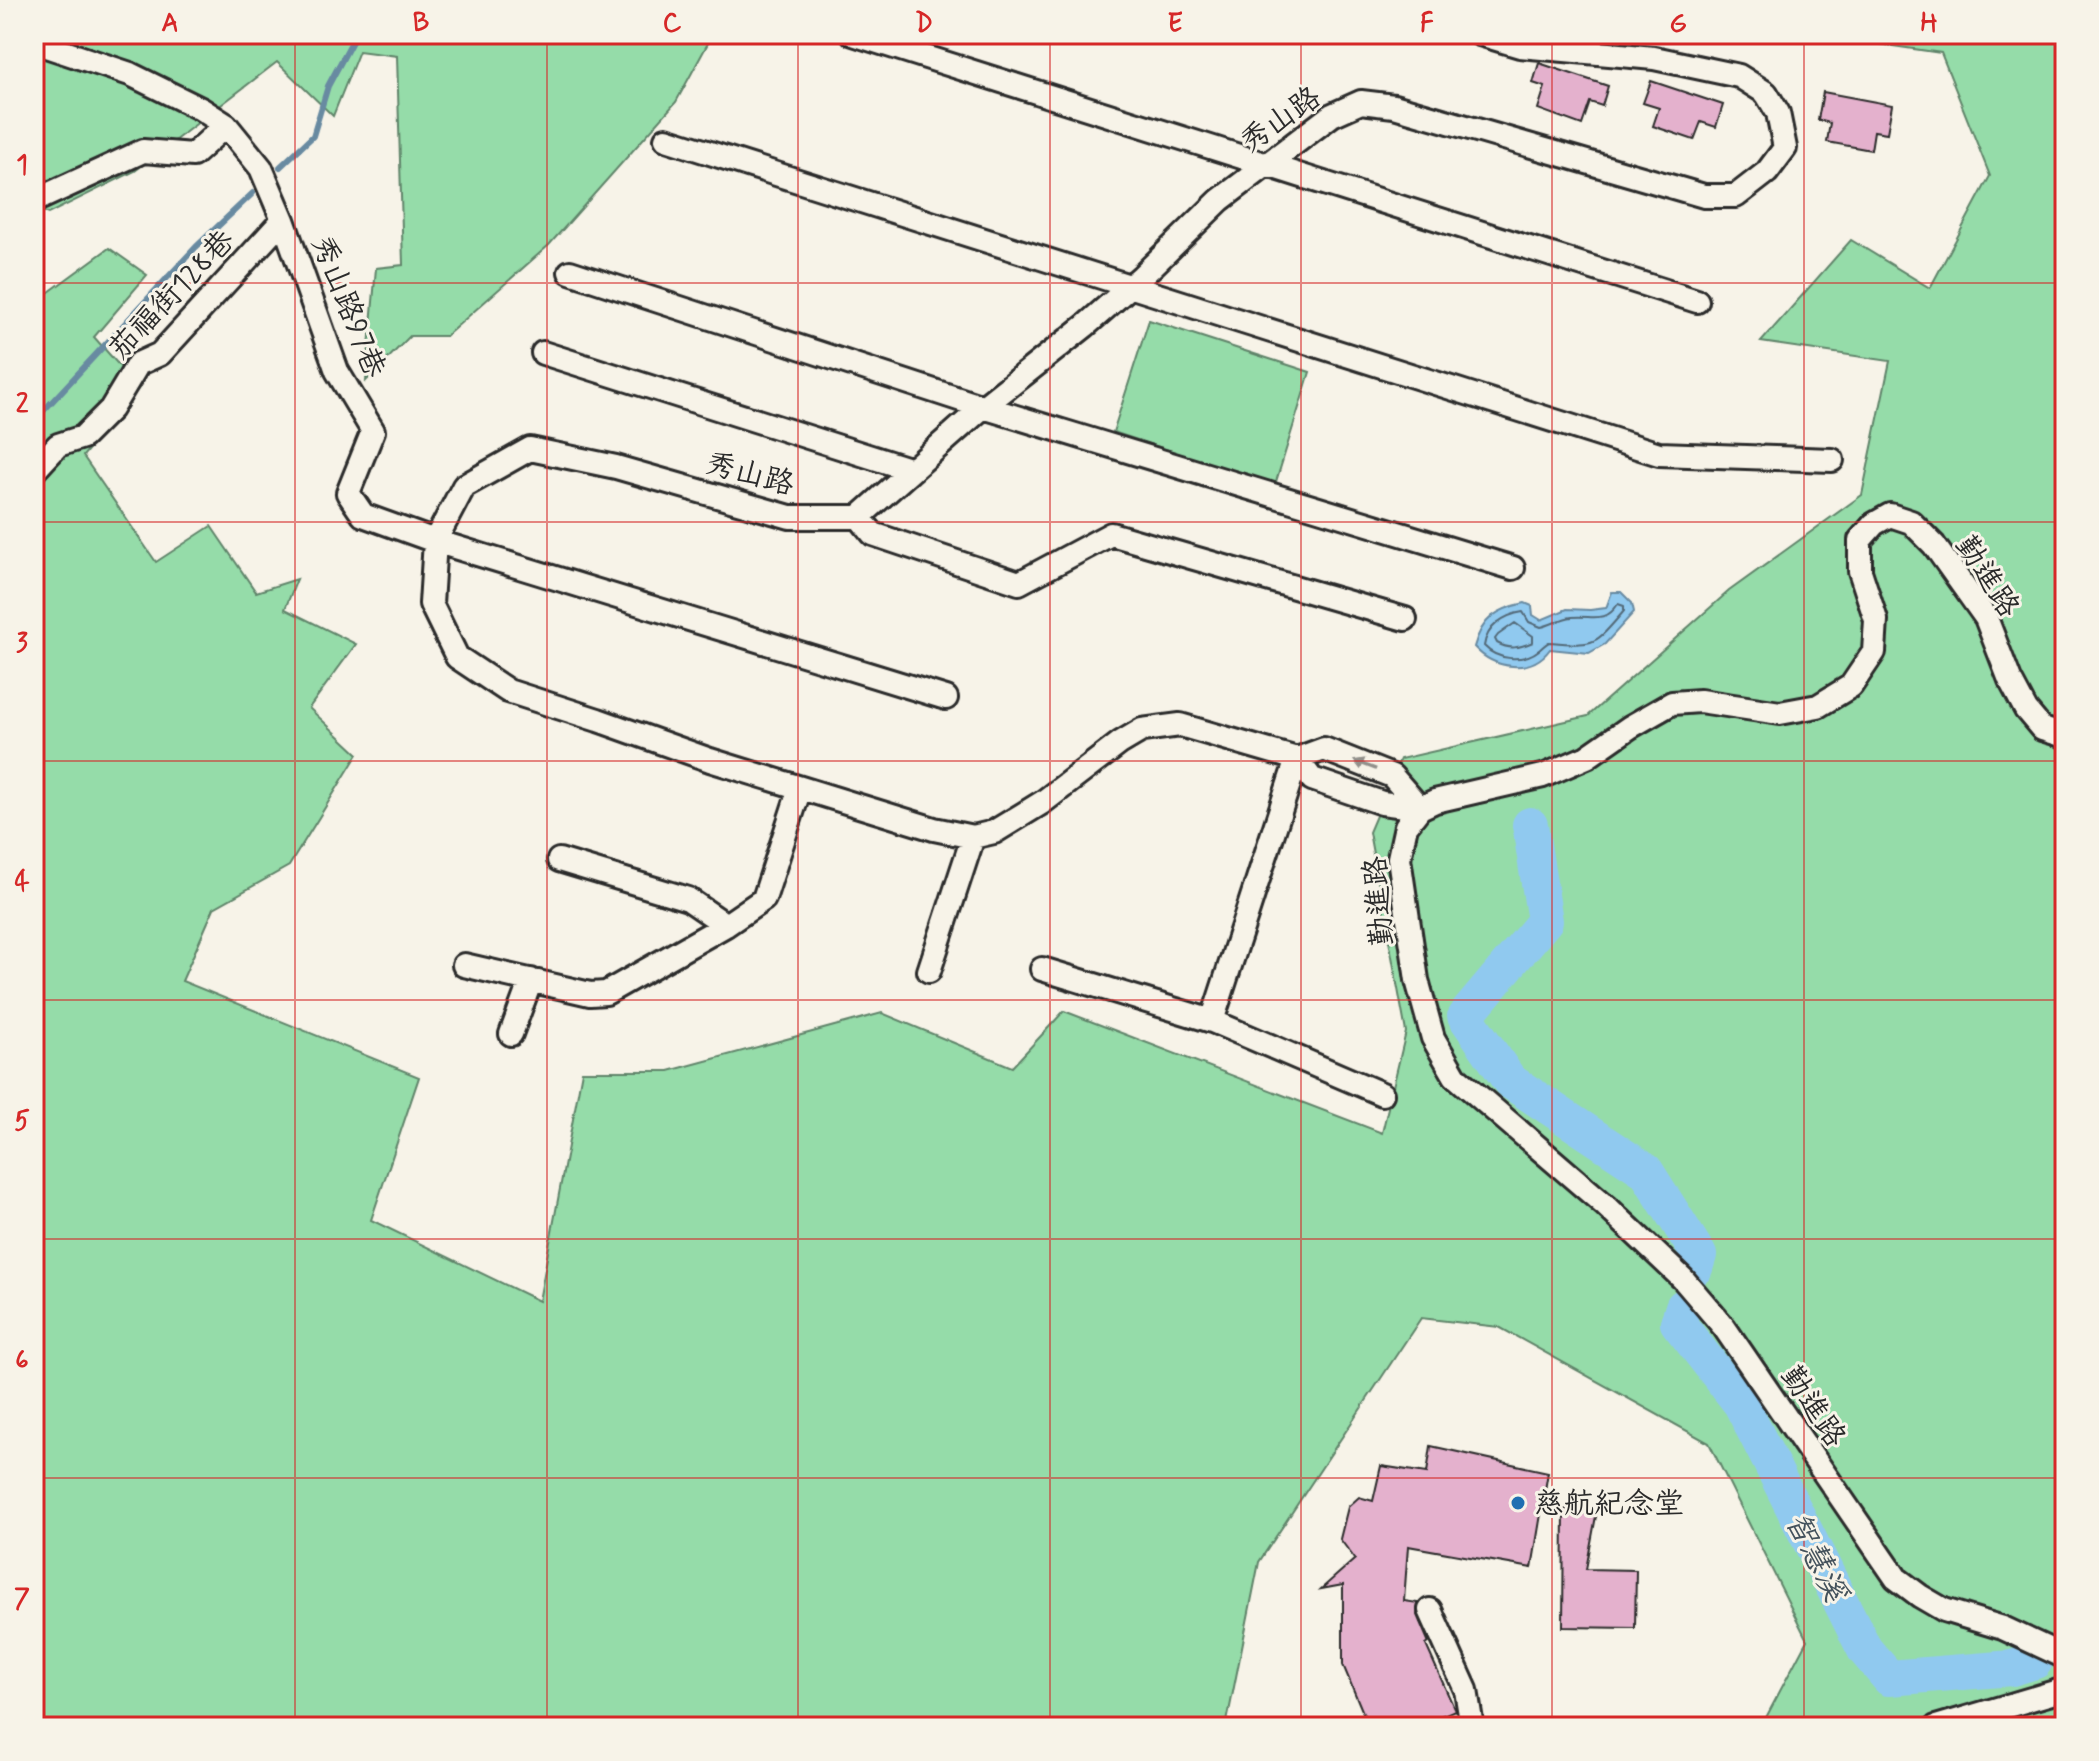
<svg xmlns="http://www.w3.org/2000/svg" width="2099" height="1761" font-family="Mynerve,'LXGW WenKai TC',sans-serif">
<rect width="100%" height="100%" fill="#f7f3e8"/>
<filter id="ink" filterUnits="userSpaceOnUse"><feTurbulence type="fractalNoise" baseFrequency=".0125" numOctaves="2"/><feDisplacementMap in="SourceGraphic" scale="16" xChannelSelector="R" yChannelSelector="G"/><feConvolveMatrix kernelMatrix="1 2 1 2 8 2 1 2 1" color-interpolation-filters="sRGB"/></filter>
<g filter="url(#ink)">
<path fill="#95dca9" stroke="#60846a" stroke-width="2" d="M 34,34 L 713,34 L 676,102 L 549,245 L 446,336 L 410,336 L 366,381 L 376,268 L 403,265 L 397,56 L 359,51 L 333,116 L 277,62 L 135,171 L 48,214 L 34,208 Z
M 1810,34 L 2065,34 L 2065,1727 L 1761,1727 L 1807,1640 L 1709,1443 L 1499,1327 L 1421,1318 L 1259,1562 L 1226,1727 L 34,1727 L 34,303 L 109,248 L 147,275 L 94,337 L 139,388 L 83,456 L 156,562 L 211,526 L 256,592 L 297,579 L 285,609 L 356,644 L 309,708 L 358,754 L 289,866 L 214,908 L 182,981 L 419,1077 L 371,1220 L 539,1301 L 582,1071 L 669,1071 L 882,1013 L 1012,1067 L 1064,1011 L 1382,1133 L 1406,1032 L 1369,832 L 1400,759 L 1588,716 L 1729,591 L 1862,495 L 1890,361 L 1761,342 L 1851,240 L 1930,288 L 1990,176 L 1941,53 Z
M 1149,320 L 1310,372 L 1275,485 L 1113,432 Z"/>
<path fill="#90c9ef" stroke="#688aa1" stroke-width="2" d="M 1612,592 L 1621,592 L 1632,603 L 1634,612 L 1605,644 L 1589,653 L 1550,649 C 1531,675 1494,669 1474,647 C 1482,618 1497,609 1525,603 L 1532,606 L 1533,615 L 1541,620 L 1567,609 L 1590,610 L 1606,608 Z"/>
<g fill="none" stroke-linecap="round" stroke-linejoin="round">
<path stroke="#536a79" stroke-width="2" d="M 1618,604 L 1624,606 L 1624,611 C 1592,648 1596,645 1549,642 C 1545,644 1542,648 1539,650 C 1523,663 1497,660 1484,646 C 1487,626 1504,615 1523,612 L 1529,622 L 1541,627 C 1551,625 1562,618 1572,617 C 1593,615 1605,624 1618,604 Z
M 1515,623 L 1533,636 L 1533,642 C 1519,648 1510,650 1497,643 L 1495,639 L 1498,635 Z"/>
<path stroke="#688aa1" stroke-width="6" d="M 280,167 L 313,136 L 328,86 L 356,34
M 34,421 L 196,247 L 253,193"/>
<path stroke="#90c9ef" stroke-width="36" d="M 1530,825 L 1545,921 L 1465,1016 L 1510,1081 L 1646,1171 L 1699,1255 L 1695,1268
M 1683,1307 L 1678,1323 L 1741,1404 L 1865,1650 L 1889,1678 L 2012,1668 L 2035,1661"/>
</g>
<path fill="#e4b1cd" stroke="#2b2b2b" stroke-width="2" d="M 1539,63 L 1608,86 L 1602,106 L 1590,102 L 1582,125 L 1538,109 L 1545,87 L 1533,83 Z
M 1651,81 L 1723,105 L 1716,127 L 1701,122 L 1694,140 L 1653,126 L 1659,108 L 1643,103 Z
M 1823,92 L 1892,105 L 1887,133 L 1874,131 L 1871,150 L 1827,142 L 1830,123 L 1818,120 Z
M 1431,1446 L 1548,1472 L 1532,1568 L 1408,1546 L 1404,1601 L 1418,1603 L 1417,1615 L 1429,1643 L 1426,1645 L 1455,1710 L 1416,1727 L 1369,1727 L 1343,1665 L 1343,1585 L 1321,1589 L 1355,1559 L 1340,1539 L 1348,1507 L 1359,1497 L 1373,1501 L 1381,1466 L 1427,1473 Z
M 1564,1509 L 1596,1516 L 1586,1569 L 1636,1570 L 1635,1628 L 1563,1627 Z"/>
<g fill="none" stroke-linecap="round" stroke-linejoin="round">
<g stroke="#2b2b2b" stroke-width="28">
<path id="minor" d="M 853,34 L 1697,301
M 34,42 L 130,74 L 201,109 L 226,125 L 261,168 L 283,220 L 337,371 L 373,431 L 348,493 L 363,515 L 435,541 L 946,698
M 666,139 L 1659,454 L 1832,460
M 34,201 L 143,151 L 193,155 L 226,125
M 570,272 L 983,407 L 1513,568
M 543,353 L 912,470
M 34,471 L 58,445 L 83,437 L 111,409 L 138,364 L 160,354 L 283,220
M 859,517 L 873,534 L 1019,583 L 1111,534 L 1405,619
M 2065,736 L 2042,729 L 2026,710 L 2010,680 L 1986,618 L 1934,545 L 1911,522 L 1890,515 L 1874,524 L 1860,540 L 1860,571 L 1876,620 L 1874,652 L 1851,686 L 1818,706 L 1780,713 L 1700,701 L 1672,703 L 1630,727 L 1587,757 L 1543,776 L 1435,801 L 1420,808 L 1406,826 L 1399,858 L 1417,980 L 1433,1038 L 1455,1076 L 1606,1206 L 1683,1279 L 1724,1327 L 1896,1578 L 1920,1596 L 1944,1610 L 2003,1628 L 2065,1657
M 1297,759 L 1312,779 L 1382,803 L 1420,808
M 1420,808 L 1392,776 L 1324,749 L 1297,759 L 1180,725 L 1142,730 L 1120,743 L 1043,802 L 994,832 L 973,837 L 934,829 L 710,760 L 598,720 L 508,691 L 457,657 L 431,604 L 435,541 L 464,486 L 530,449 L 616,467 L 790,517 L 859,517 L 983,407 L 1085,326 L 1142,276 L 1220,200 L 1332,115 L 1361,102 L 1394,106 L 1704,196 L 1736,196 L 1767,172 L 1785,148 L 1778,113 L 1766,93 L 1739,76 L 1654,58 L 1520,46 L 1480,34
M 559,860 L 688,899 L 726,925
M 464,965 L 590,994 L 606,993 L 726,925 L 764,899 L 800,788
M 1042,969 L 1212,1021 L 1382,1094
M 929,971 L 973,837
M 1212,1021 L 1297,759
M 511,1034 L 531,980
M 1430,1610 L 1466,1690 L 1472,1727
M 1936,1727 L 2065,1689"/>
</g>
<use href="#minor" stroke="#f7f3e8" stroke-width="22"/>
</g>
<defs><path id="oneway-solid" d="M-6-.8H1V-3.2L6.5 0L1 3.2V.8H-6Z" transform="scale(2)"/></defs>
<use fill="#918f8a" href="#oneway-solid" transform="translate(1365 765) rotate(-159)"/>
</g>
<path fill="none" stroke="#d62828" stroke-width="2" stroke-opacity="0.55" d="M 295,34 L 295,1727M 547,34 L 547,1727M 798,34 L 798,1727M 1050,34 L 1050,1727M 1301,34 L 1301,1727M 1552,34 L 1552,1727M 1804,34 L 1804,1727M 34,283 L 2065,283M 34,522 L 2065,522M 34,761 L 2065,761M 34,1000 L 2065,1000M 34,1239 L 2065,1239M 34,1478 L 2065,1478"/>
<circle fill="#1f6fb2" stroke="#f7f3e8" stroke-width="3" cx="1518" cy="1503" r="8"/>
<g text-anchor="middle" stroke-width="6" stroke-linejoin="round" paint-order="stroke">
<g font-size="30" fill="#2b2b2b" stroke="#f7f3e8">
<text transform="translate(1280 119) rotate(-35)" y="10">秀山路</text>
<text transform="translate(171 294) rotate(-46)" y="10">茄福街128巷</text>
<text transform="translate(349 306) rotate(68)" y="10">秀山路97巷</text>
<text transform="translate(750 473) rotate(15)" y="10">秀山路</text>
<text transform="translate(1988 576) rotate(57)" y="10">勤進路</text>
<text transform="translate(1378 901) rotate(-95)" y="10">勤進路</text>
<text transform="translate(1814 1406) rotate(56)" y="10">勤進路</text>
</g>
<g font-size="30" fill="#2b2b2b" stroke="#f7f3e8" text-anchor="start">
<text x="1534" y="1513">慈航紀念堂</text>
</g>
<g font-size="32" font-style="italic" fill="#44525c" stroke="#f7f3e8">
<text transform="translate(1817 1556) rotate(63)" y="11">智慧溪</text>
</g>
</g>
<rect width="2099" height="1761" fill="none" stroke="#f7f3e8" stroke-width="88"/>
<rect x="44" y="44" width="2011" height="1673" fill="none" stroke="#d62828" stroke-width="3"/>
<g font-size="26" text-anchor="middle" font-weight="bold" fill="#d62828">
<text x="170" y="31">A</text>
<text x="421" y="31">B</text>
<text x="672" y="31">C</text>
<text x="924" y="31">D</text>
<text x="1175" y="31">E</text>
<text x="1427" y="31">F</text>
<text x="1678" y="31">G</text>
<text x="1929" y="31">H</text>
<text x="22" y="173">1</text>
<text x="22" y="412">2</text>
<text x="22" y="651">3</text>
<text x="22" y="890">4</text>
<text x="22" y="1129">5</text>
<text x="22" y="1368">6</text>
<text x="22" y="1607">7</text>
</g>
</svg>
